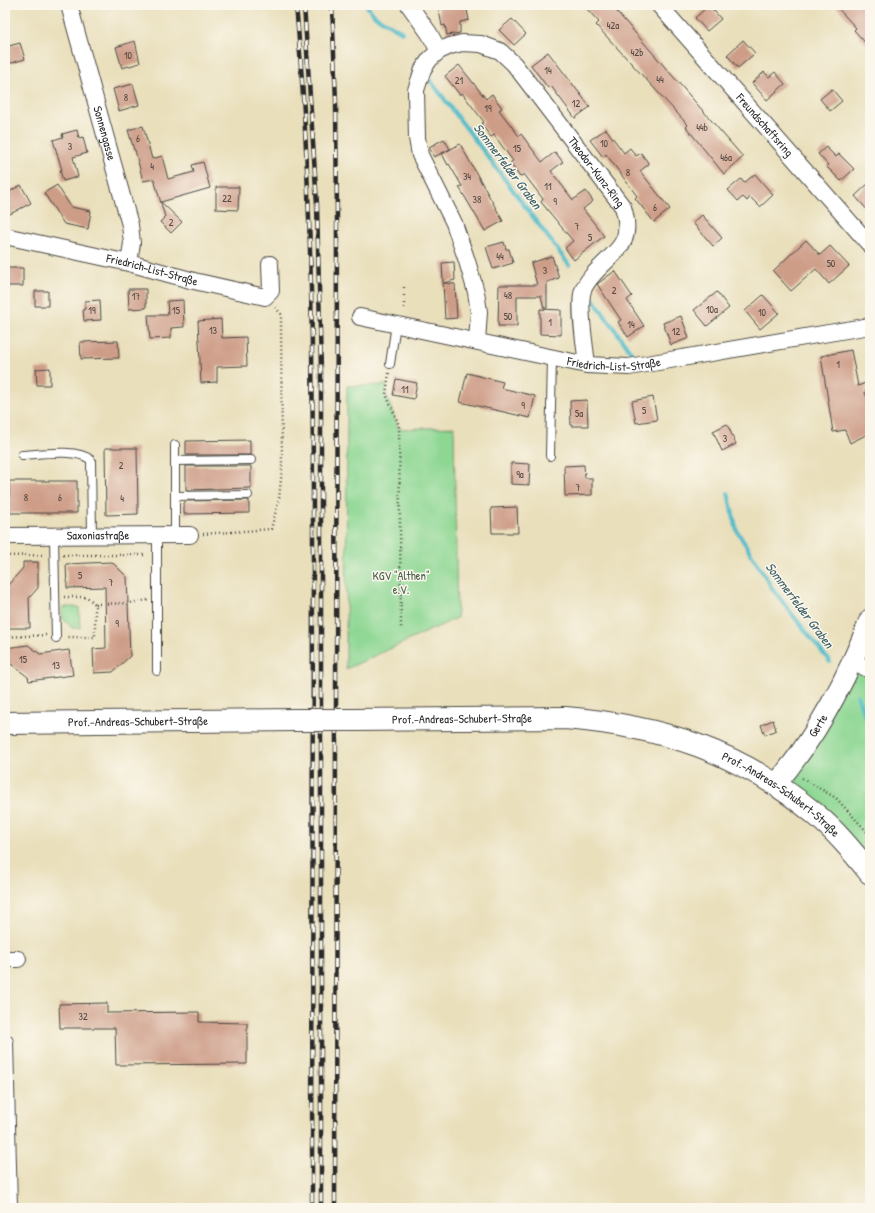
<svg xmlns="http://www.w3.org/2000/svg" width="875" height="1213" font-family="'Patrick Hand',sans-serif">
<rect width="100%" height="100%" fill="#fbf7ec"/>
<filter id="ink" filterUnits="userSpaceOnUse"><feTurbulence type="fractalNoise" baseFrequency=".025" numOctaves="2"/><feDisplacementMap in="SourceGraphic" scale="8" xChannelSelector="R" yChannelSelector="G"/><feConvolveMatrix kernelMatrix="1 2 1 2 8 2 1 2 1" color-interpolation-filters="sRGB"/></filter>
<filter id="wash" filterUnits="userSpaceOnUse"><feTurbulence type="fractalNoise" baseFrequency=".012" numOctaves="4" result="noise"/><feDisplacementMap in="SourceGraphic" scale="16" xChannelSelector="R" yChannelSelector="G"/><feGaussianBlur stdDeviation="0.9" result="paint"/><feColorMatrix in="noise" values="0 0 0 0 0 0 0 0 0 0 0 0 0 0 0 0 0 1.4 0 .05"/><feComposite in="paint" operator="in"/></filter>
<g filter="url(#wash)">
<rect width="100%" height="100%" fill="#e9dfbb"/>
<path fill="#8dd793" stroke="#5c815f" d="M 387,385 L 386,394 L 399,429 L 454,427 L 457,618 L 346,669 L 347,386 Z
M 62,607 L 79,607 L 80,628 L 72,628 L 62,618 Z
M 870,619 L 870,873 L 776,784 Z"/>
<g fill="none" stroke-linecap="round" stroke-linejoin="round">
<path stroke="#50bccb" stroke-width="4" d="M 366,5 L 375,16 L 402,32
M 430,80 L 569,265
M 593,299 L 636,359
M 728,493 L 737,531 L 774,591 L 830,662
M 857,695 L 870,729"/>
</g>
<g id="blocks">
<path fill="#ce9d88" d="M 438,5 L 466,5 L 469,20 L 460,22 L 460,33 L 447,35 L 445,25 L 442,26 Z
M 583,5 L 611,5 L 743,157 L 724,174 L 686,127 L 688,125 L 596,25 L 599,22 Z
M 709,5 L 721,19 L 707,31 L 695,18 Z
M 835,5 L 870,5 L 870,48 L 854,30 L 856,28 Z
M 512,19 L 526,34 L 514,45 L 499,30 Z
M 743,40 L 755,53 L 738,68 L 727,55 Z
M 135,41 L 140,63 L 122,68 L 116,47 Z
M 20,43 L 25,59 L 8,64 L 5,47 Z
M 548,52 L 590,107 L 575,118 L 551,86 L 548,88 L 531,65 Z
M 459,65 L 486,99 L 492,94 L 502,108 L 499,110 L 519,136 L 521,134 L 542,162 L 555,152 L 563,162 L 551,171 L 573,200 L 586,191 L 593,201 L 583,209 L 604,236 L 574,260 L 565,248 L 573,241 L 541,202 L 543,199 L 524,174 L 520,177 L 510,163 L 513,161 L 494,135 L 491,137 L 481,124 L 484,122 L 462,93 L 460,95 L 445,76 Z
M 764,72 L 769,77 L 775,72 L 785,84 L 767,100 L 752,83 Z
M 133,84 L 139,105 L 119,111 L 113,89 Z
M 832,89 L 842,101 L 830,111 L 820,99 Z
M 143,126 L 152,159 L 162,156 L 168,179 L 194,172 L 192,165 L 203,162 L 210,188 L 161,202 L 182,222 L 171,233 L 160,222 L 165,217 L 154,179 L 143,181 L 135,150 L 134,150 L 128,130 Z
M 606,129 L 624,153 L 630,148 L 636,156 L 641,153 L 649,164 L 640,171 L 670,209 L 654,222 L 635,198 L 637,196 L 606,154 L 603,157 L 590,140 Z
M 77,130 L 79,138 L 83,137 L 87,153 L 73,157 L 78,177 L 63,181 L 60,170 L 62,170 L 53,140 L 63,137 L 62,134 Z
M 444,139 L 450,149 L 434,157 L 429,147 Z
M 460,144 L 503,221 L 485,231 L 459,187 L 462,186 L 449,164 L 448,165 L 442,154 Z
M 826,147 L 836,157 L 839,154 L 854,169 L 841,181 L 826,166 L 828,165 L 818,154 Z
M 755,174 L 773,195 L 760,207 L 750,197 L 747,201 L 743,197 L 738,201 L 728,190 L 741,179 L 744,183 Z
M 870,182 L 870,213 L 855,196 Z
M 21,185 L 31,203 L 10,214 L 5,205 L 5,194 Z
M 57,185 L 71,207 L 91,211 L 88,229 L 64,224 L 44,193 Z
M 216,187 L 239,187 L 238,210 L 216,209 Z
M 702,215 L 722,238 L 713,246 L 693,223 Z
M 806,240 L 820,255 L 830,246 L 849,266 L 829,284 L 816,269 L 791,291 L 773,271 Z
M 504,242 L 506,249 L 509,249 L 513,263 L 493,269 L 486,247 Z
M 552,256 L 559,278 L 547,282 L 547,308 L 544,308 L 541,296 L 517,296 L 517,326 L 498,326 L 499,285 L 537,285 L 531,263 Z
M 454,262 L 455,280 L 444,283 L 455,284 L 457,318 L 445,319 L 442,263 Z
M 5,268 L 23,268 L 23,286 L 5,286 Z
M 615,271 L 632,296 L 627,300 L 644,326 L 628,337 L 618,322 L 621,320 L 597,284 Z
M 128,289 L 146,289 L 146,308 L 129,309 Z
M 35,291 L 48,291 L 48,306 L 35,306 Z
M 717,292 L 729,308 L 707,326 L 694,310 Z
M 763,295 L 779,313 L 760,329 L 745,311 Z
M 100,300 L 101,320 L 84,321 L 83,309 L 85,309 L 85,301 Z
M 183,300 L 184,327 L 171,328 L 171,338 L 150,339 L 148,315 L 168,315 L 167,301 Z
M 540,309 L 561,310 L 561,335 L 540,334 Z
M 681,316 L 689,338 L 671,345 L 663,323 Z
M 221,319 L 222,338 L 246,337 L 247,366 L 217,367 L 217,382 L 201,383 L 198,321 Z
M 118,341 L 119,358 L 81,359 L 80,342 Z
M 851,350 L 858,386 L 868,382 L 865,393 L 870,404 L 870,433 L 850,443 L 845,430 L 833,432 L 821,356 Z
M 50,368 L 50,385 L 37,385 L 36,369 Z
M 467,373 L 503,382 L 501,388 L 535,396 L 530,418 L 460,402 Z
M 396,379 L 417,383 L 414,399 L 393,395 Z
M 653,397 L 657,420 L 636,423 L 632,401 Z
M 587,400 L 588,426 L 571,426 L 570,401 Z
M 727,424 L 736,444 L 722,451 L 713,431 Z
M 250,440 L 250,455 L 186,455 L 186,441 Z
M 105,448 L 137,448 L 138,514 L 106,515 Z
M 511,463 L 530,464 L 529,485 L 511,484 Z
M 584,465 L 585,478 L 592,478 L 592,495 L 565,496 L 564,466 Z
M 186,466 L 251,466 L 251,488 L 186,490 Z
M 9,481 L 77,481 L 77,513 L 10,513 Z
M 249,500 L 249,513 L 184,514 L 184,503 L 186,501 Z
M 517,507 L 518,533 L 492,533 L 491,508 Z
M 23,562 L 38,562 L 38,588 L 29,598 L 30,628 L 5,628 L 5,585 L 8,585 L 23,568 Z
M 112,562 L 127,577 L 130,656 L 113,672 L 94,673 L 93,649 L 106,648 L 105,587 L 67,588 L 66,564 Z
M 28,645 L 40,654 L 69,650 L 73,675 L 29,681 L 28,677 L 11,664 L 5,664 L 5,648 Z
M 773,720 L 776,730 L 765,735 L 761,725 Z
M 107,1003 L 107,1013 L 199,1012 L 199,1022 L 247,1023 L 247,1064 L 116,1065 L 115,1028 L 60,1028 L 59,1004 Z"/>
</g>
</g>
<g filter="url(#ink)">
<use href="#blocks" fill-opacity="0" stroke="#484641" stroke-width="1"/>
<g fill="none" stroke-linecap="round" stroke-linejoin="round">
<g stroke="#484641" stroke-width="10">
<path id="service" d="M 390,364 L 396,324
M 22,455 C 40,454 77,448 91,460 L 92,536
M 550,456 L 552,357
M 175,461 L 251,460
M 175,496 L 248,495
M 157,535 L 157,671
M 175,535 L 175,445
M 54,537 L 56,638"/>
</g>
<g stroke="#484641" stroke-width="18">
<g id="minor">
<path id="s1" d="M 69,5 L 130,225 L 132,243 L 129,263"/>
<path d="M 409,5 L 429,33 L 439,51"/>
<path id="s2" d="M 659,5 L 870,245"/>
<path id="s3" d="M 5,236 L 129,263 L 194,281 L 265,297 L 271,291 L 270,264"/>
<path id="s4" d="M 360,317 L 587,365 L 629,367 L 870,326"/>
<path id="s5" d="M 477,341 L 479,312 L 476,292 L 467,261 L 454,223 L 420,155 L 417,138 L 416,90 L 423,69 L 430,59 L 439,51 L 450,46 L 462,43 L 481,44 L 500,51 L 514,64 L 623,207 C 635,246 614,250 592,276 C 588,281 583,287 582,294 C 579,313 585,345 587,365"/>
<path id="s6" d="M 5,536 L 190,535"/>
<path d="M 854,662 L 870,670"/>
<path d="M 5,959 L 18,959"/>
<path d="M 5,1042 L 9,1208"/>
</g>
</g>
<g stroke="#484641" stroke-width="22">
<g id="tertiary">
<path id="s7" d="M 776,784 C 817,736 847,679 870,619"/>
</g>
</g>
<g stroke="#484641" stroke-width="24">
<g id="secondary">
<path id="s8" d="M 354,720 L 565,718 C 661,726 739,751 814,813 C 835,830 853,852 870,873"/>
<path id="s9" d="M 5,723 L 296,720"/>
</g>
</g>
<path stroke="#484641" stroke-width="2.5" stroke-dasharray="1 3" stroke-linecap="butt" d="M 404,287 L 404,311
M 389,373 L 386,394 L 399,425 L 401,628
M 203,534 L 271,529 L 279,499 L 282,469 L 281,314 L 274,306
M 63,555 L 146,555
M 5,556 L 44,555
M 64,597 L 87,597 L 95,604 L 95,637 L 66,637
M 95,604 L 130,603 L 148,600
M 5,637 L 46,635
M 802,778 L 836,798 L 870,835"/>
<use href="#service" stroke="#fff" stroke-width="8"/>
<use href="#minor" stroke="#fff" stroke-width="16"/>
<use href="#tertiary" stroke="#fff" stroke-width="20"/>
<use href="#secondary" stroke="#fff" stroke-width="22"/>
<g stroke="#2b2b2b" stroke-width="4.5">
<path id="rail" d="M 296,5 C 312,180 313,355 313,531 C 314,756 312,982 312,1208
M 304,5 L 317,204 L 321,370 L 321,1208
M 332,5 L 336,101 L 337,221 L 335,1208"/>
</g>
<use href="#rail" stroke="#fbf7ec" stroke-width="3" stroke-dasharray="9" stroke-linecap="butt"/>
<g stroke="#484641" stroke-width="24" stroke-linecap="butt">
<path id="secondary-bridge" d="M 296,720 L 354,720"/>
</g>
<use href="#secondary-bridge" stroke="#fff" stroke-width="22"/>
</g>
</g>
<g text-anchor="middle" stroke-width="3" stroke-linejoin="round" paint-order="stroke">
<g font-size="10" fill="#544842">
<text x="613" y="29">42a</text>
<text x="637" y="56">42b</text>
<text x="128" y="59">10</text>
<text x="548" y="74">14</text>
<text x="660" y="83">44</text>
<text x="459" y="84">21</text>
<text x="126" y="101">8</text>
<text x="576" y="107">12</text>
<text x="488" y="112">19</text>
<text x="702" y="131">44b</text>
<text x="138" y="142">6</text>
<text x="604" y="147">10</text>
<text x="70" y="150">3</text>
<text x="517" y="152">15</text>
<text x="726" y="161">46a</text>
<text x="152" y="170">4</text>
<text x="628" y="176">8</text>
<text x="467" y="180">34</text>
<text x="548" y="190">11</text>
<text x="227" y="202">22</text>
<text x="477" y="203">38</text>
<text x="555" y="205">9</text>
<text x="655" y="211">6</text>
<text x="171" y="226">2</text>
<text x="577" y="230">7</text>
<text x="590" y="241">5</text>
<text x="500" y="260">44</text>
<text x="831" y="267">50</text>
<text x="545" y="274">3</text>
<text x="614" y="294">2</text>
<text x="508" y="299">48</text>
<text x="136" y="300">17</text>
<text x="712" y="313">10a</text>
<text x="92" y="314">19</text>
<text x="176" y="314">15</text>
<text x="762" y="316">10</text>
<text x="508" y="320">50</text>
<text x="550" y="326">1</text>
<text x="631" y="328">14</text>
<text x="213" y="334">13</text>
<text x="676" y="335">12</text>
<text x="838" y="368">1</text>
<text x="405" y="393">11</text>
<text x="523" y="409">9</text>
<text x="644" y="414">5</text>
<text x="579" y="417">5a</text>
<text x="725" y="442">3</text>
<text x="121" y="469">2</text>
<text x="520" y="478">9a</text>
<text x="578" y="491">7</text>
<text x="26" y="501">8</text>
<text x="60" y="501">6</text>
<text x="122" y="502">4</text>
<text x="80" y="579">5</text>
<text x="111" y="586">7</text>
<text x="117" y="627">9</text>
<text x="23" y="663">15</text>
<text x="56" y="669">13</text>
<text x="83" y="1020">32</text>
</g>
<g font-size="12" fill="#2b2b2b" stroke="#fbf7ec">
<text dy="4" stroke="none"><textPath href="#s2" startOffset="160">Freundschaftsring</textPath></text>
<text dy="4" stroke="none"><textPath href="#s1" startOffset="133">Sonnengasse</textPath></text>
<text dy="4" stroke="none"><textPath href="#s5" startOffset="528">Theodor-Kunz-Ring</textPath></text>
<text dy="4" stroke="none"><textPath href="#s3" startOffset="151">Friedrich-List-Straße</textPath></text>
<text dy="4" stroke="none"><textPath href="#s4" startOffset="259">Friedrich-List-Straße</textPath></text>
<text dy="4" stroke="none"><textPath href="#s6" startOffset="93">Saxoniastraße</textPath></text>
<text dy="4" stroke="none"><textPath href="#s8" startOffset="108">Prof.-Andreas-Schubert-Straße</textPath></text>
<text dy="4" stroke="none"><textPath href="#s9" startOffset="133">Prof.-Andreas-Schubert-Straße</textPath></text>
<text dy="4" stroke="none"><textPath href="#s7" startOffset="72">Gerte</textPath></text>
<text dy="4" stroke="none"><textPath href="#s8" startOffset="444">Prof.-Andreas-Schubert-Straße</textPath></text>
</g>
<g font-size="12" fill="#485f4a" stroke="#fbf7ec">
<text x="401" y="580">KGV "Althen"<tspan x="401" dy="14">e.V.</tspan></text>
</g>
<g font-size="13" font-style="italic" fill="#385e63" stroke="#fbf7ec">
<text transform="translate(508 166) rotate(53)" y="5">Sommerfelder Graben</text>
<text transform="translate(800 605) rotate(53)" y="5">Sommerfelder Graben</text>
</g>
</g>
<rect width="875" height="1213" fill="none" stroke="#fbf7ec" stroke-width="20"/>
</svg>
